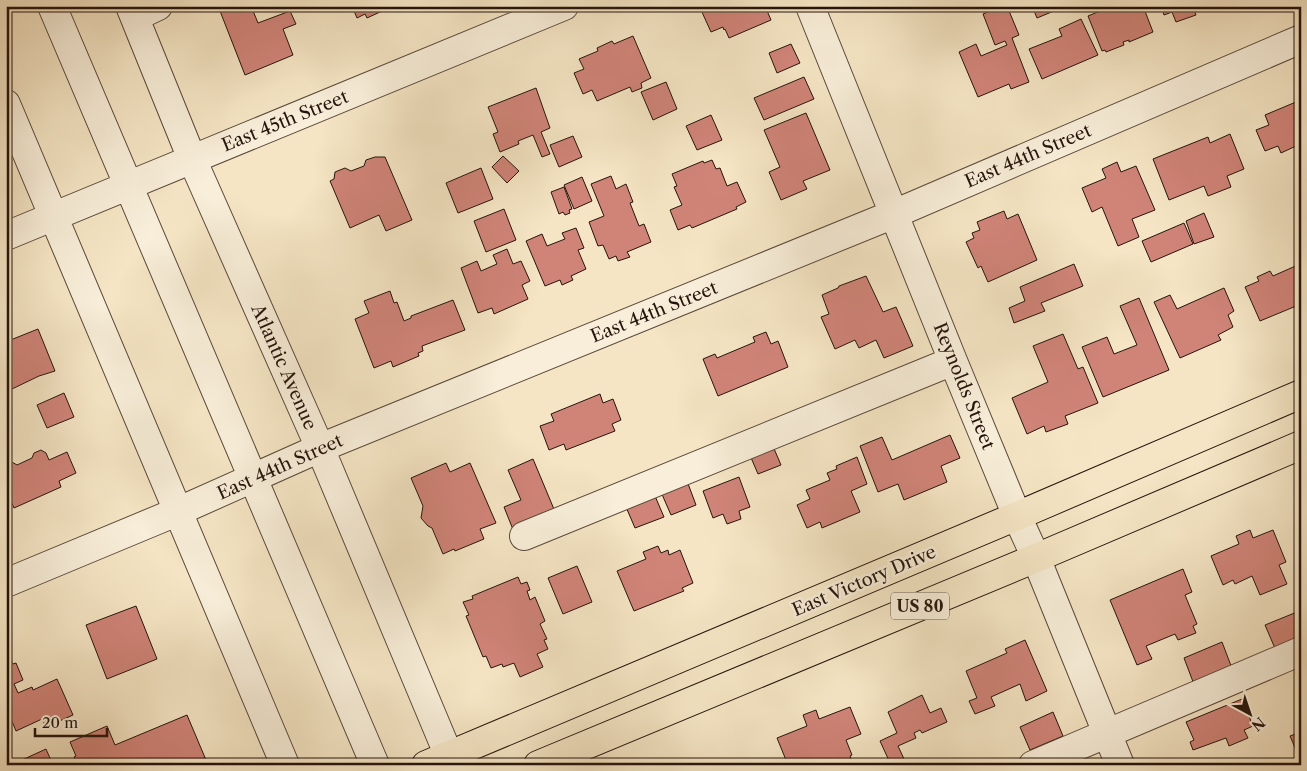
<svg xmlns="http://www.w3.org/2000/svg" width="1307" height="771" font-family="'Libre Caslon Text',serif">
<rect width="100%" height="100%" fill="#f5e5c4"/>
<filter id="stains"><feTurbulence type="fractalNoise" baseFrequency=".004" numOctaves="4"/><feColorMatrix values="0 0 0 0 .2 0 0 0 0 .09 0 0 0 0 .02 0 0 0 .5 -.17"/></filter>
<radialGradient id="worn" r=".72"><stop offset=".6" stop-color="#630" stop-opacity="0"/><stop offset="1" stop-color="#630" stop-opacity=".3"/></radialGradient>
<path fill="#d08478" stroke="#25140c" d="M 231,6 L 251,6 L 258,23 L 290,11 L 296,24 L 283,29 L 293,55 L 245,75 L 220,11 Z
M 352,6 L 393,6 L 367,18 L 365,14 L 357,18 Z
M 710,6 L 765,6 L 771,20 L 729,38 L 725,29 L 724,30 L 723,27 L 711,32 L 701,10 Z
M 1002,6 L 1007,6 L 1019,35 L 1012,38 L 1029,82 L 1011,89 L 1009,84 L 978,97 L 959,52 L 976,44 L 981,56 L 1007,45 L 1005,41 L 995,45 L 983,14 Z
M 1032,6 L 1066,6 L 1037,18 Z
M 1112,6 L 1143,6 L 1153,32 L 1129,42 L 1129,40 L 1123,42 L 1124,45 L 1106,52 L 1105,50 L 1102,51 L 1088,16 Z
M 1161,6 L 1203,6 L 1194,9 L 1196,15 L 1176,22 L 1172,12 L 1164,15 Z
M 1081,19 L 1098,55 L 1042,79 L 1029,49 L 1062,36 L 1059,29 Z
M 633,36 L 651,78 L 641,83 L 642,88 L 632,92 L 630,87 L 597,101 L 592,90 L 583,94 L 574,73 L 584,69 L 579,59 L 598,51 L 597,48 L 612,41 L 614,44 Z
M 791,44 L 800,63 L 777,73 L 769,53 Z
M 804,77 L 814,99 L 764,120 L 754,98 Z
M 666,82 L 677,109 L 653,120 L 641,92 Z
M 536,88 L 550,128 L 541,132 L 550,154 L 542,157 L 533,135 L 518,141 L 519,144 L 500,152 L 493,134 L 498,132 L 488,107 Z
M 1296,102 L 1299,110 L 1301,109 L 1301,157 L 1296,146 L 1281,153 L 1278,146 L 1265,151 L 1256,130 L 1269,125 L 1265,115 Z
M 806,113 L 830,170 L 803,181 L 807,189 L 781,200 L 769,172 L 780,167 L 764,130 Z
M 711,115 L 722,140 L 697,150 L 686,126 Z
M 1230,134 L 1244,169 L 1227,176 L 1231,187 L 1208,196 L 1204,186 L 1169,200 L 1153,159 L 1208,137 L 1210,143 Z
M 573,136 L 582,157 L 559,167 L 550,145 Z
M 503,156 L 519,171 L 507,183 L 492,167 Z
M 375,157 L 385,157 L 412,220 L 386,231 L 379,215 L 350,228 L 330,181 L 334,179 L 335,172 L 345,168 L 351,171 L 364,166 L 366,160 Z
M 712,160 L 716,169 L 720,168 L 727,186 L 737,182 L 746,202 L 736,207 L 737,209 L 692,228 L 690,225 L 678,230 L 670,210 L 682,205 L 674,187 L 677,186 L 672,174 L 703,161 L 704,163 Z
M 1117,162 L 1121,172 L 1136,166 L 1155,210 L 1132,219 L 1139,237 L 1118,246 L 1102,207 L 1092,212 L 1082,188 L 1106,178 L 1102,169 Z
M 481,168 L 493,199 L 458,213 L 446,183 Z
M 611,176 L 616,189 L 626,184 L 633,202 L 630,203 L 639,226 L 644,224 L 651,242 L 627,252 L 630,257 L 618,261 L 616,256 L 609,259 L 603,245 L 598,246 L 589,222 L 604,216 L 591,184 Z
M 582,177 L 592,201 L 574,209 L 564,185 Z
M 564,187 L 572,209 L 569,210 L 570,213 L 565,215 L 563,212 L 559,214 L 551,192 Z
M 504,209 L 516,240 L 486,252 L 474,221 Z
M 1004,211 L 1007,219 L 1018,214 L 1037,260 L 988,282 L 981,266 L 978,268 L 966,242 L 974,238 L 972,233 L 980,230 L 977,222 Z
M 1204,213 L 1214,237 L 1194,244 L 1186,221 Z
M 1184,223 L 1193,244 L 1151,262 L 1142,241 Z
M 576,228 L 584,248 L 578,250 L 586,269 L 571,276 L 573,280 L 562,285 L 560,280 L 545,286 L 526,241 L 542,234 L 547,246 L 565,239 L 562,233 Z
M 507,249 L 513,264 L 521,261 L 530,281 L 522,285 L 528,299 L 494,314 L 492,308 L 478,313 L 461,268 L 477,261 L 481,271 L 497,264 L 493,255 Z
M 1299,262 L 1301,262 L 1301,304 L 1260,321 L 1245,287 L 1259,281 L 1257,277 L 1270,271 L 1273,276 L 1300,264 Z
M 1074,264 L 1083,286 L 1041,303 L 1045,311 L 1014,323 L 1009,308 L 1025,301 L 1020,287 Z
M 866,276 L 883,312 L 896,307 L 913,346 L 884,358 L 876,340 L 859,348 L 855,340 L 835,349 L 821,317 L 829,314 L 822,295 L 838,288 L 839,286 Z
M 1224,288 L 1234,311 L 1228,315 L 1233,327 L 1218,335 L 1221,340 L 1180,358 L 1154,302 L 1170,295 L 1177,309 Z
M 390,291 L 394,303 L 397,302 L 404,321 L 411,318 L 411,316 L 453,300 L 465,330 L 422,346 L 423,351 L 418,353 L 419,356 L 393,367 L 391,361 L 374,368 L 355,319 L 369,313 L 364,301 Z
M 1139,298 L 1169,370 L 1103,397 L 1082,347 L 1107,337 L 1114,354 L 1137,345 L 1120,306 Z
M 38,329 L 55,371 L 39,376 L 12,389 L 6,376 L 6,338 L 8,341 Z
M 766,332 L 771,344 L 778,341 L 788,367 L 718,396 L 703,359 L 715,354 L 717,358 L 755,342 L 753,337 Z
M 1063,334 L 1078,369 L 1083,367 L 1098,403 L 1065,416 L 1068,424 L 1046,432 L 1044,426 L 1027,434 L 1012,398 L 1048,382 L 1033,346 Z
M 64,393 L 74,417 L 47,428 L 37,405 Z
M 600,394 L 603,403 L 613,399 L 621,420 L 612,424 L 615,431 L 566,450 L 564,444 L 549,450 L 540,426 L 554,421 L 551,414 Z
M 950,435 L 960,458 L 941,466 L 947,482 L 904,500 L 898,484 L 878,492 L 860,446 L 882,437 L 892,460 Z
M 772,444 L 781,465 L 758,474 L 749,453 Z
M 41,450 L 46,453 L 49,460 L 67,452 L 76,473 L 59,481 L 61,487 L 14,508 L 11,501 L 6,503 L 6,465 L 12,462 L 17,465 L 32,458 L 34,453 Z
M 857,457 L 867,484 L 851,491 L 860,512 L 822,528 L 820,522 L 807,528 L 797,505 L 810,499 L 806,490 L 830,480 L 827,473 L 837,469 L 836,466 Z
M 533,459 L 556,514 L 514,532 L 504,507 L 521,500 L 508,470 Z
M 446,463 L 450,472 L 470,463 L 496,523 L 480,529 L 484,539 L 455,551 L 454,549 L 443,554 L 432,528 L 428,526 L 421,518 L 423,506 L 411,478 Z
M 739,477 L 750,507 L 739,511 L 741,519 L 727,524 L 723,514 L 713,518 L 703,491 Z
M 687,481 L 696,505 L 671,515 L 661,492 Z
M 655,496 L 664,517 L 635,528 L 626,507 Z
M 1250,530 L 1253,538 L 1273,530 L 1286,562 L 1279,565 L 1287,584 L 1260,595 L 1252,576 L 1235,584 L 1233,580 L 1223,585 L 1211,556 L 1239,544 L 1236,536 Z
M 658,546 L 661,553 L 668,550 L 669,555 L 680,550 L 693,583 L 682,588 L 684,591 L 634,611 L 617,571 L 646,559 L 643,552 Z
M 577,566 L 592,602 L 563,614 L 548,578 Z
M 1183,569 L 1192,592 L 1185,595 L 1197,624 L 1193,626 L 1196,633 L 1178,640 L 1175,634 L 1146,646 L 1152,659 L 1137,665 L 1110,600 Z
M 518,577 L 521,584 L 527,582 L 530,590 L 527,591 L 530,600 L 535,597 L 545,621 L 540,624 L 547,639 L 544,640 L 548,649 L 537,654 L 543,667 L 520,677 L 514,663 L 503,667 L 502,664 L 491,668 L 486,656 L 483,657 L 466,616 L 469,615 L 463,602 L 473,599 L 472,596 Z
M 136,606 L 157,659 L 107,679 L 86,625 Z
M 1297,612 L 1298,614 L 1301,613 L 1301,643 L 1277,653 L 1265,625 Z
M 1025,640 L 1047,691 L 1026,701 L 1020,684 L 991,697 L 995,706 L 975,714 L 969,701 L 977,698 L 966,671 L 1007,653 L 1005,649 Z
M 1222,642 L 1233,671 L 1195,687 L 1184,658 Z
M 6,648 L 13,664 L 16,663 L 23,680 L 14,684 L 18,693 L 32,687 L 33,690 L 57,679 L 73,715 L 46,727 L 42,719 L 16,731 L 6,707 Z
M 922,695 L 930,713 L 941,708 L 947,722 L 922,733 L 920,730 L 914,733 L 916,738 L 898,746 L 905,761 L 896,765 L 891,765 L 880,741 L 897,733 L 888,712 Z
M 1242,699 L 1253,726 L 1244,730 L 1248,738 L 1229,746 L 1226,738 L 1193,750 L 1190,742 L 1194,740 L 1186,722 Z
M 850,707 L 861,734 L 846,740 L 852,755 L 850,756 L 852,762 L 846,765 L 798,765 L 797,761 L 788,765 L 777,738 L 807,726 L 803,715 L 816,710 L 819,719 Z
M 1053,712 L 1063,736 L 1030,750 L 1020,727 Z
M 187,715 L 206,760 L 194,765 L 70,765 L 76,762 L 74,757 L 76,756 L 70,742 L 107,726 L 115,745 Z
M 1301,732 L 1301,762 L 1290,736 Z
M 46,749 L 53,765 L 11,765 Z"/>
<g fill="none" stroke-linecap="round" stroke-linejoin="round">
<g stroke="#59483a" stroke-width="30">
<path id="minor" d="M 52,6 L 375,765
M 130,6 L 192,159 L 320,448 L 449,756
M 810,6 L 953,361 L 1017,516 L 1036,558 L 1120,765
M 135,17 L 158,6
M 6,104 L 285,765
M 6,236 L 564,6
M 524,536 L 953,361
M 6,583 L 179,511 L 320,448 L 894,214 L 1301,39
M 1033,765 L 1301,651"/>
</g>
<g stroke="#25140c" stroke-width="30">
<path id="major" d="M 426,765 L 1017,516 L 1301,394
M 538,765 L 1036,558 L 1301,445"/>
</g>
<use href="#minor" stroke="#f8eed9" stroke-width="28"/>
<use href="#major" stroke="#f5e5c4" stroke-width="28"/>
</g>
<g text-anchor="middle" stroke-width="5" stroke-linejoin="round" paint-order="stroke">
<rect fill="#f8eed9" stroke="#64554a" stroke-width="1" x="891" y="592.5" width="58" height="27" rx="4"/>
<g font-size="16" font-weight="bold" fill="#25140c">
<text x="920" y="612">US 80</text>
</g>
<g font-size="18" fill="#25140c" stroke="#f8eed9">
<text transform="translate(285 121) rotate(-22)" y="6">East 45th Street</text>
<text transform="translate(1028 156) rotate(-23)" y="6">East 44th Street</text>
<text transform="translate(654 312) rotate(-22)" y="6">East 44th Street</text>
<text transform="translate(284 367) rotate(66)" y="6">Atlantic Avenue</text>
<text transform="translate(964 386) rotate(68)" y="6">Reynolds Street</text>
<text transform="translate(280 467) rotate(-24)" y="6">East 44th Street</text>
<text transform="translate(864 581) rotate(-23)" y="6">East Victory Drive</text>
</g>
</g>
<rect width="1307" height="771" fill="none" stroke="#f5e5c4" stroke-width="25"/>
<rect x="8" y="8" width="1292" height="756" fill="none" stroke="#25140c" stroke-width="2.5"/>
<rect x="12" y="12" width="1282" height="746" fill="none" stroke="#25140c"/>
<g transform="translate(1250 714) rotate(140)" stroke="#f8eed9" stroke-width="4" paint-order="stroke">
<path d="M0-4L9 19L0 12L-9 19Z" fill="#25140c"/>
<text y="-8" font-size="14" font-weight="bold" text-anchor="middle" fill="#25140c">N</text>
</g>
<path d="M35 728v8h72v-8" fill="none" stroke="#25140c" stroke-width="2.5"/>
<text x="42" y="728" font-size="15" fill="#25140c" stroke="#f8eed9" stroke-width="4" paint-order="stroke">20 m</text>
<rect width="100%" height="100%" filter="url(#stains)"/>
<rect width="100%" height="100%" fill="url(#worn)"/>
</svg>
